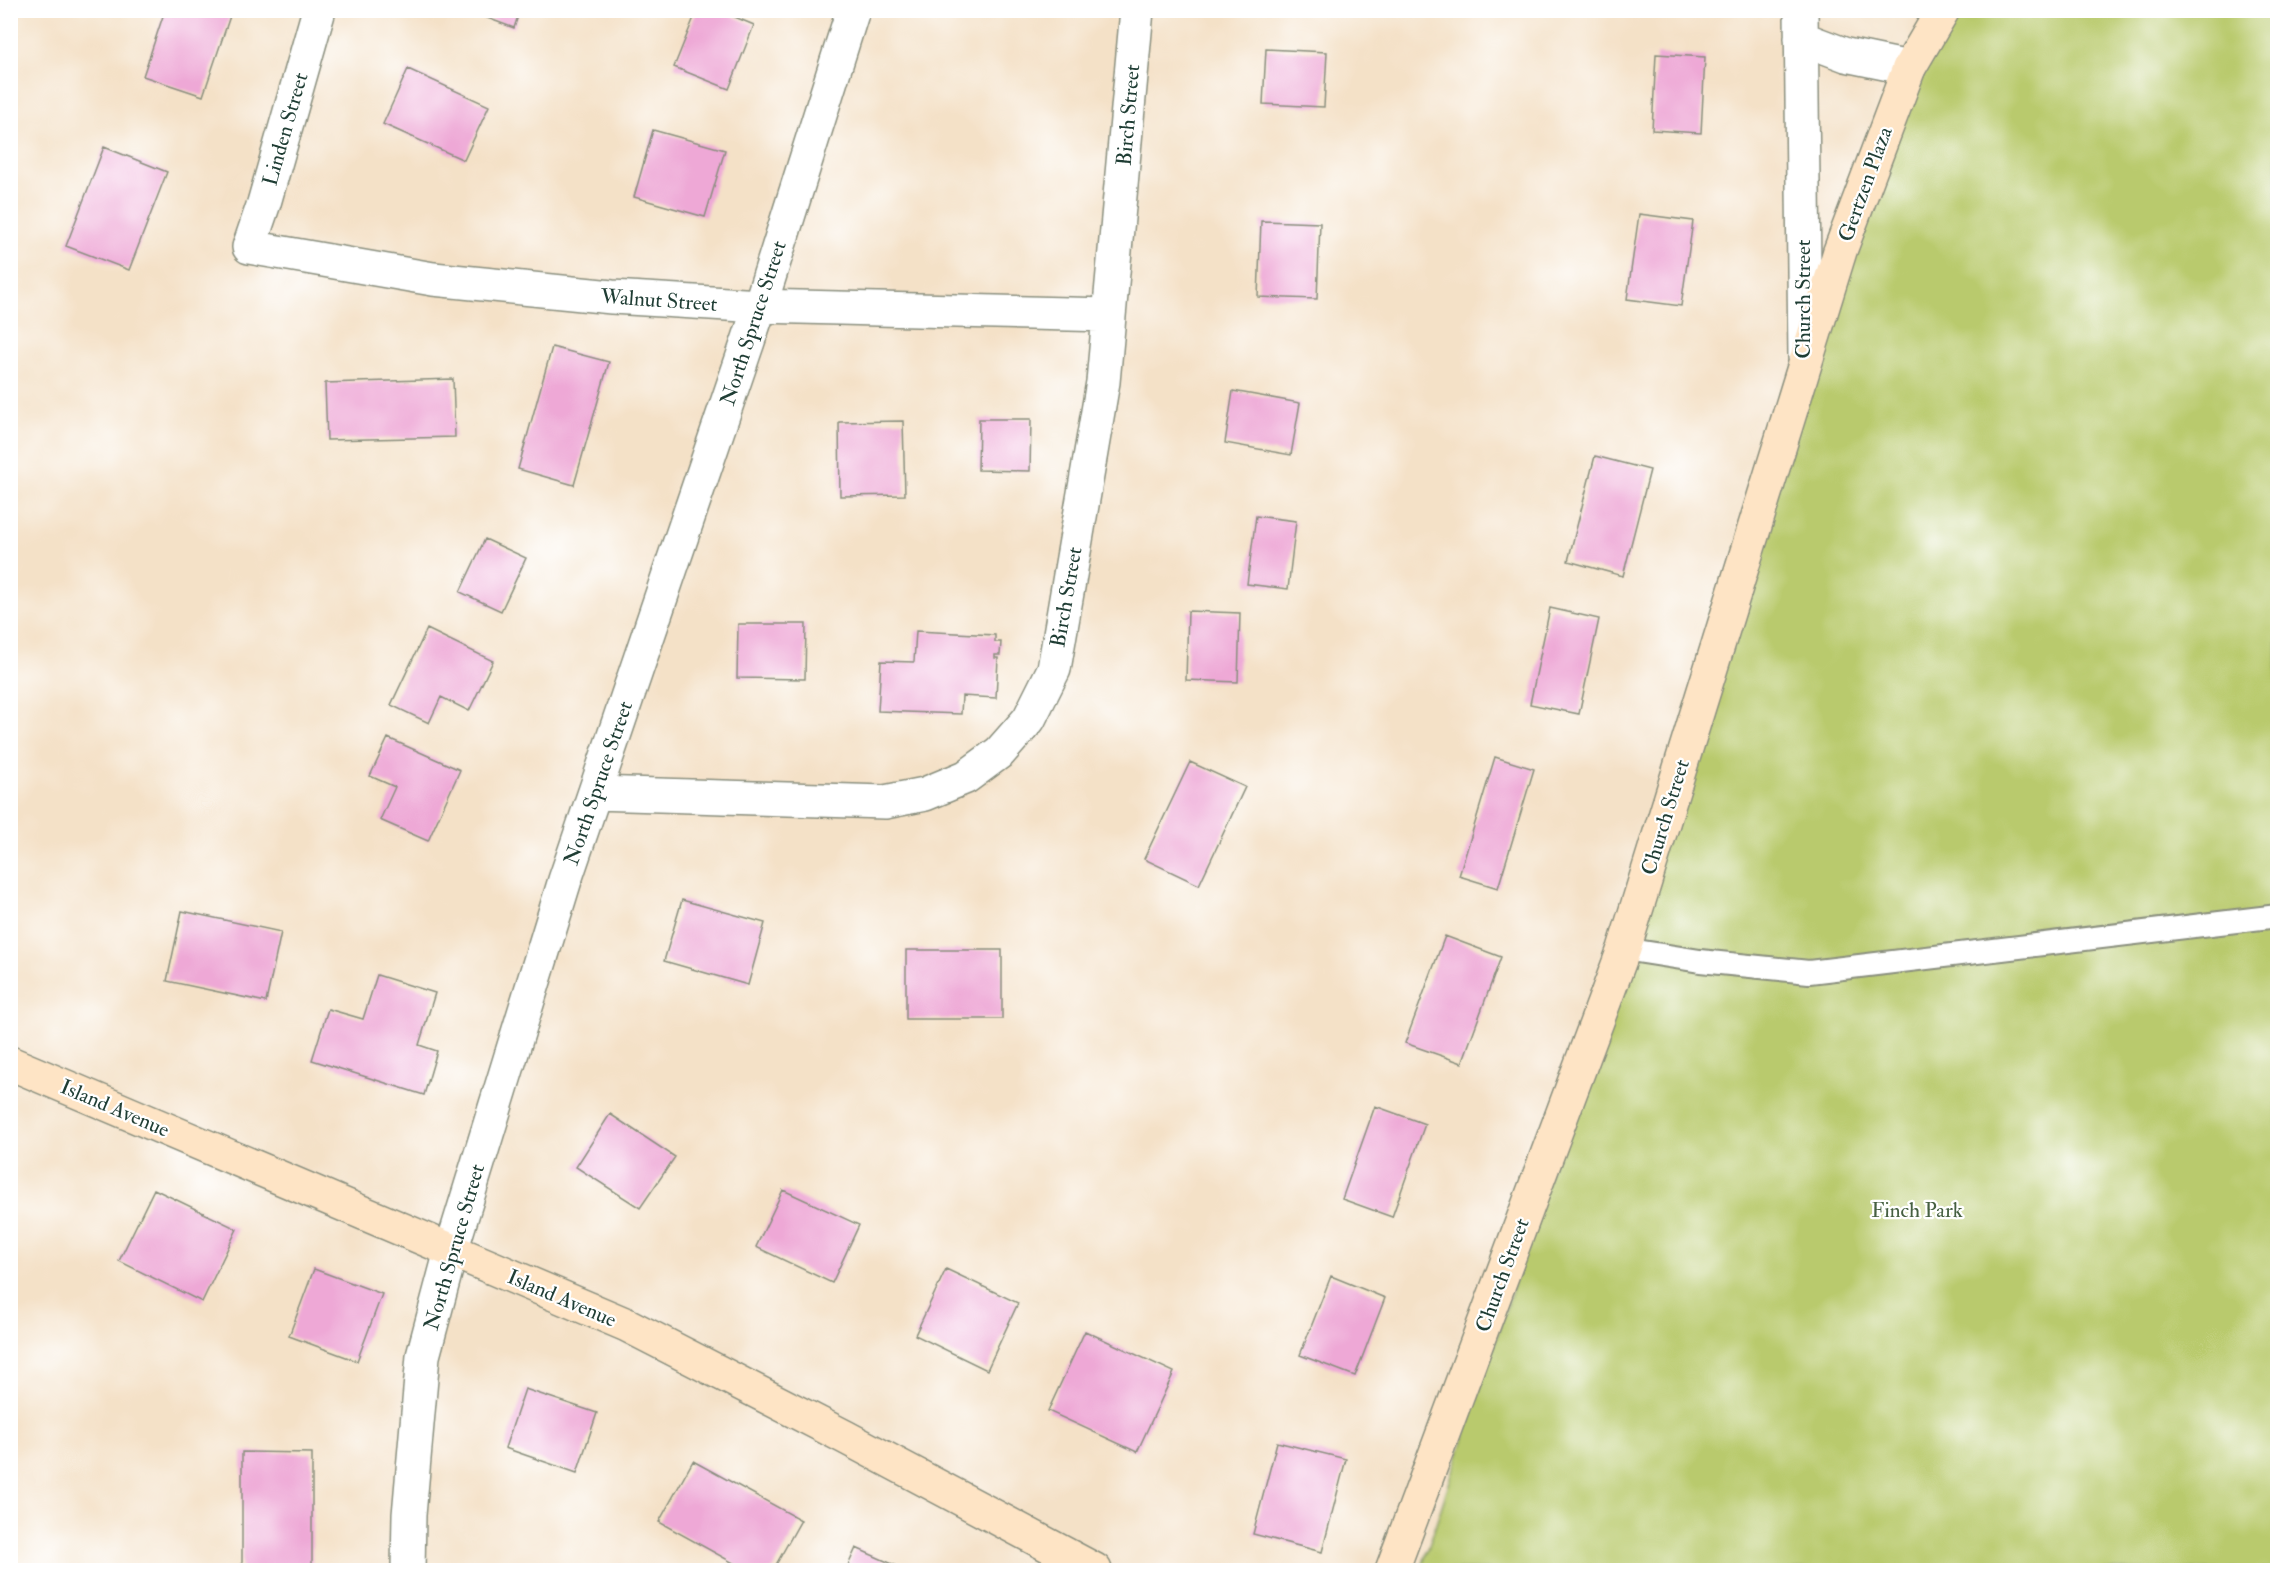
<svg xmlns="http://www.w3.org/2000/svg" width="2288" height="1581" font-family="'IM FELL Double Pica',serif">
<rect width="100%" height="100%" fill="#fff"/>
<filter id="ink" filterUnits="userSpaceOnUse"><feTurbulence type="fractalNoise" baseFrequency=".0167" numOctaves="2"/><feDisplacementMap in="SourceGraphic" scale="12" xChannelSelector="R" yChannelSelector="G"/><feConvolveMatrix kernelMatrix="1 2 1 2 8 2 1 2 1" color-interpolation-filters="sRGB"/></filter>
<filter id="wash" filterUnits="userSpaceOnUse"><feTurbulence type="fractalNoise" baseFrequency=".008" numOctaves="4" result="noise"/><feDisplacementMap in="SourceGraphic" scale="24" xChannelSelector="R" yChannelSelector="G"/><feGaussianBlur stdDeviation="1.35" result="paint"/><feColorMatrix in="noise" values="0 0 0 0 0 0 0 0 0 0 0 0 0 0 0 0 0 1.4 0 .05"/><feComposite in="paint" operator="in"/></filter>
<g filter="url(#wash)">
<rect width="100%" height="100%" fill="#f4e1c7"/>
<path fill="#b9ca6d" stroke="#6c8450" stroke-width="1.5" d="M 1937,11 L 2277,11 L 2277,1570 L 1421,1570 L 1913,56 Z"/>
<g id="blocks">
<path fill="#eea8d6" d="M 165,10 L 232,10 L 203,96 L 143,76 Z
M 466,10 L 520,10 L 514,28 Z
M 697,10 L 718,10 L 754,25 L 729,89 L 674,67 Z
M 1266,49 L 1327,52 L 1324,107 L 1263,104 Z
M 1656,54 L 1705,57 L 1701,133 L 1652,130 Z
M 408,69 L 489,106 L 464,160 L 383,124 Z
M 653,130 L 725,150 L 705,217 L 634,197 Z
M 104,147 L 167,172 L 129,270 L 66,246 Z
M 1639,214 L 1693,221 L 1681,306 L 1627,299 Z
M 1261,221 L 1320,223 L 1317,299 L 1258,297 Z
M 552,347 L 609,362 L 574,485 L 518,469 Z
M 453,379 L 455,437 L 327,440 L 325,383 Z
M 1233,391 L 1300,403 L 1291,455 L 1225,443 Z
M 979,419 L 1031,419 L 1030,471 L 978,470 Z
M 903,421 L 905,495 L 840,496 L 839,422 Z
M 1595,456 L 1650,470 L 1623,576 L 1568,561 Z
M 1256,516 L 1296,521 L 1288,589 L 1247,584 Z
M 485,539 L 526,558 L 501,611 L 460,592 Z
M 1550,608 L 1599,619 L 1579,714 L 1530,704 Z
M 1188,611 L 1240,613 L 1238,682 L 1186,680 Z
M 738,624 L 806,624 L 805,679 L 737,678 Z
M 427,629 L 493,661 L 469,711 L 441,697 L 429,723 L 391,705 Z
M 916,631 L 995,635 L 995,642 L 1001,642 L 1000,655 L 995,655 L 995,658 L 998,658 L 996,698 L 962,696 L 961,714 L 878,711 L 881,661 L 914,662 Z
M 388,738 L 460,770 L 428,841 L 380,820 L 395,787 L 370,776 Z
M 1495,757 L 1534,769 L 1498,888 L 1459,876 Z
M 1190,762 L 1245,787 L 1199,885 L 1144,859 Z
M 682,900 L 765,923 L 748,985 L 664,961 Z
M 182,911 L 281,932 L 266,1002 L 167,981 Z
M 1445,936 L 1501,957 L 1462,1063 L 1405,1043 Z
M 906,950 L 1002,950 L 1002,1019 L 906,1019 Z
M 377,975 L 435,993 L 419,1045 L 437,1051 L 424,1095 L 312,1060 L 328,1009 L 363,1019 Z
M 1375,1106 L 1425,1124 L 1392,1217 L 1342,1199 Z
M 610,1114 L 675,1157 L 640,1208 L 576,1167 Z
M 154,1189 L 237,1229 L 202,1302 L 119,1261 Z
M 783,1190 L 859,1225 L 832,1283 L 756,1247 Z
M 314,1269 L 382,1294 L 357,1361 L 289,1336 Z
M 946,1269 L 1018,1303 L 987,1370 L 915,1335 Z
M 1331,1276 L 1385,1298 L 1355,1376 L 1300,1355 Z
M 1085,1331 L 1174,1372 L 1137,1452 L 1048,1411 Z
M 525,1389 L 597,1413 L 577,1473 L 505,1448 Z
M 1277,1442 L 1346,1459 L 1322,1552 L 1253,1534 Z
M 242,1452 L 312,1453 L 312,1570 L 242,1570 Z
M 693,1461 L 801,1520 L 773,1570 L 746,1570 L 659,1522 Z
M 856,1548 L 906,1570 L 846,1570 Z"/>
</g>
</g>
<g filter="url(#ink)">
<use href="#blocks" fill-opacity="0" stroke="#8a8f7e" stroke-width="1.5"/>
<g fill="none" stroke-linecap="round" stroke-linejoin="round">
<g stroke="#8a8f7e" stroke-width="26">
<path id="lane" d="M 1624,949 L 1700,961 L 1809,972 L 2278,916"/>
</g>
<g stroke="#8a8f7e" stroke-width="36">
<path id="street" d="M 319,10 L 264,203 L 249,247 L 433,279 L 612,297 L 760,306 L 1109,315
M 1801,10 L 1805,357
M 1801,38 L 1846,55 L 1909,68
M 595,793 L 885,802 L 925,794 L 966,777 L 1000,752 L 1029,719 L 1054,669 L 1103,382 L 1137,10
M 408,1570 L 409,1515 L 423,1356 L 451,1251 L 565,880 L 760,306 L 853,10"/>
</g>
<g stroke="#8a8f7e" stroke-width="36">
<path id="secondary" d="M 10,1063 L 627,1325 L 845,1437 L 1095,1570
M 1392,1570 L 1624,949 L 1840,251 L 1909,68 L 1943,10"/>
</g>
<use href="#lane" stroke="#fff" stroke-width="22"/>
<use href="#street" stroke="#fff" stroke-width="33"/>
<use href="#secondary" stroke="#fee4c5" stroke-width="33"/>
</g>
</g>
<g text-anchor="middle" stroke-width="4.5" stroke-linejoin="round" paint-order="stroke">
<g font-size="21" fill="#1f3d34" stroke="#fff">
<text transform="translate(1128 115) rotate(-85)" y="7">Birch Street</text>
<text transform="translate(285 129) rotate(-74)" y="7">Linden Street</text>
<text transform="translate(1865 184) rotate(-70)" y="7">Gertzen Plaza</text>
<text transform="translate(1803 299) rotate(-90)" y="7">Church Street</text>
<text transform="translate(659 300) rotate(4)" y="7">Walnut Street</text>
<text transform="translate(753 323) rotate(-72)" y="7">North Spruce Street</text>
<text transform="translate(1066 597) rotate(-80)" y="7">Birch Street</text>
<text transform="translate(598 783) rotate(-71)" y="7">North Spruce Street</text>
<text transform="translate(1665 817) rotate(-73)" y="7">Church Street</text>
<text transform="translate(115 1108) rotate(23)" y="7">Island Avenue</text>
<text transform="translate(454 1247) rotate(-74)" y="7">North Spruce Street</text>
<text transform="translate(1502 1275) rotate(-70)" y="7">Church Street</text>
<text transform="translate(562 1298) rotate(23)" y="7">Island Avenue</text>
</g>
<g font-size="21" fill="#466042" stroke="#fff">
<text x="1917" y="1217">Finch Park</text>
</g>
</g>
<rect width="2288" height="1581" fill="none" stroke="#fff" stroke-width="36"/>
</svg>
